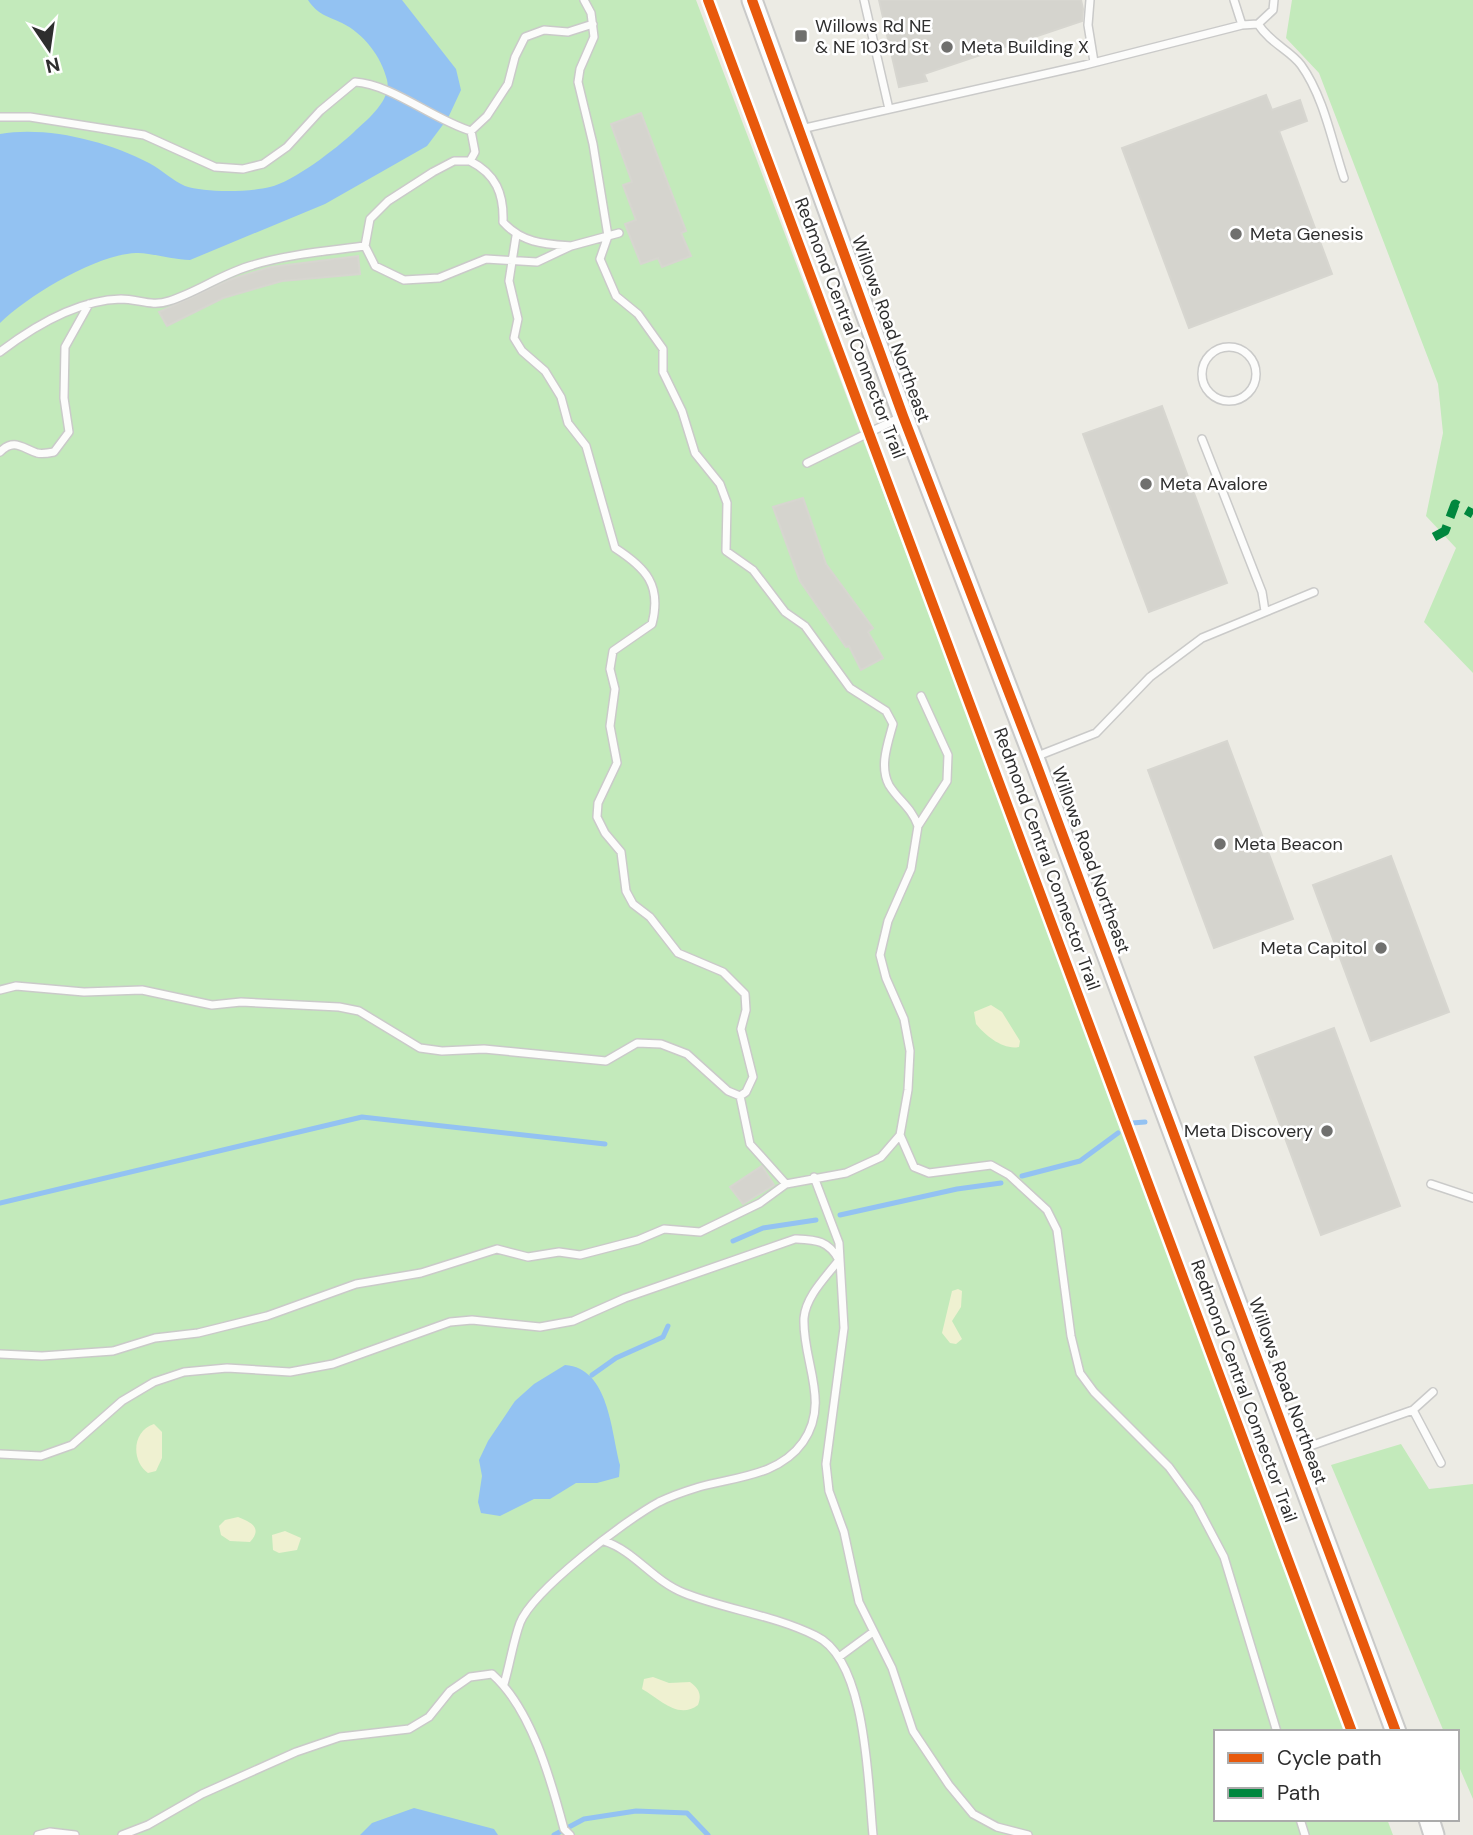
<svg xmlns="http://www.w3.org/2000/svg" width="1473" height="1835" font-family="'DM Sans',sans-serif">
<rect width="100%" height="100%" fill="#ecebe4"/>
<path fill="#c3eabb" d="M 0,0 L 696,0 L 1354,1732 L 1216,1732 L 1216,1819 L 1387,1819 L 1393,1835 L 0,1835 Z
M 1292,0 L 1473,0 L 1473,673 L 1424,622 L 1456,548 L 1426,516 L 1443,433 L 1438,384 L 1319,73 L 1286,38 Z
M 1401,1444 L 1429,1489 L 1473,1484 L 1473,1799 L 1457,1762 L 1457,1732 L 1444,1732 L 1331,1465 Z"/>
<path fill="#eff1d1" d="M 991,1005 L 1002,1012 L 1020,1041 L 1019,1047 C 1003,1050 986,1036 976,1024 L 974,1012 Z
M 958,1289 L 962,1291 L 961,1307 L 952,1321 L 962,1339 L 956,1344 L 950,1343 L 942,1333 L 952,1291 Z
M 154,1424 L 162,1432 L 162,1458 L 156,1471 L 148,1473 C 131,1461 132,1431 154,1424 Z
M 238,1517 C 251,1522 263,1528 250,1542 L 230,1541 L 221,1535 L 219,1526 L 225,1520 Z
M 285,1531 L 301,1538 L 297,1550 L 279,1553 L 273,1550 L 272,1535 Z
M 653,1677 L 669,1683 L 690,1682 C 699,1689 702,1694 698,1705 C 678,1720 660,1699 642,1689 L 644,1679 Z"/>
<path fill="#93c2f2" d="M 308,0 L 402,0 L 456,69 L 461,90 L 448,118 L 427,146 L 325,204 L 190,260 C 173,260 148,252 136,253 C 95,255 29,295 0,323 L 0,134 C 47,126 107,141 149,163 C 162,170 173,181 185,186 C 205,193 250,192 270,187 C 293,182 337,148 354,132 C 367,120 392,100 387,80 C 381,56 364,34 342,23 C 327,16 318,15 308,0 Z
M 565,1365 C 609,1368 611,1431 620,1465 L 619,1477 L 597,1483 L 576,1483 L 550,1499 L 534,1499 L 500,1516 L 481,1513 L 478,1502 L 482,1476 L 479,1460 L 488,1441 L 515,1401 L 534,1384 Z
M 414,1808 L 494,1829 L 498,1835 L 360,1835 L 372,1823 Z"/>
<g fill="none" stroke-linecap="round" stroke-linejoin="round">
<path stroke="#93c2f2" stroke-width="5" d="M 1132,1123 L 1145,1122
M 1022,1176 L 1080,1161 L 1118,1133
M 0,1203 L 362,1117 L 605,1144
M 840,1215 L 957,1189 L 1001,1183
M 733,1241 L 763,1228 L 816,1220
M 592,1375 L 616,1358 L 663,1337 L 668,1326
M 554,1835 L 584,1819 L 636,1811 L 687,1813 L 708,1835"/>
</g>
<path fill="#d5d4ce" stroke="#d7d6d0" stroke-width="2" d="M 879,0 L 1081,0 L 1083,9 L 1082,21 L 924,74 L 927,81 L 899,87 Z
M 1266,95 L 1272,110 L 1300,100 L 1307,121 L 1279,131 L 1332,274 L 1189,328 L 1122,148 Z
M 641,113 L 686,231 L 681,233 L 691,256 L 662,267 L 658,258 L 641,264 L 625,224 L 636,220 L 623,185 L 632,182 L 611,124 Z
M 358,256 L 360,274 L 282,281 L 223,298 L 167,326 L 159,312 L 232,279 L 271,267 Z
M 1162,406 L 1227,583 L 1149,612 L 1083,434 Z
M 803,498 L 826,564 L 873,628 L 868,632 L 883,658 L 861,670 L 849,646 L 846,647 L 800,581 L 773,507 Z
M 1227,741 L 1293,919 L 1214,948 L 1148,770 Z
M 1391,856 L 1449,1012 L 1371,1041 L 1313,885 Z
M 1334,1028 L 1400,1206 L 1321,1235 L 1255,1057 Z
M 762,1166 L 774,1185 L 743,1204 L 730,1187 Z"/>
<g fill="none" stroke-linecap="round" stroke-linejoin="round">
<g stroke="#cacac9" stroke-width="10">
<path id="lane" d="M 584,0 L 591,13 L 594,37 L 580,69 L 578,82 L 593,144 L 608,236 L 600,259 L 616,296 L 638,314 L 663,349 L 663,372 L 682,411 L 695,453 L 720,484 L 727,503 L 726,551 L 753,570 L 785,612 L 805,626 L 850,688 L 886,711 L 893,724 C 888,743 879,766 889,785 C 898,800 912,808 918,826
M 864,0 L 889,109
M 1090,0 L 1088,25 L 1094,62
M 1234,0 L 1242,25
M 1258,24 C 1271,44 1290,50 1301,65 C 1324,97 1332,142 1344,178
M 0,117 L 30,117 L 144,135 L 215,167 L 243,169 L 263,164 L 287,147 L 320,111 L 355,82 C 391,84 434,120 471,131 L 487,116 L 508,84 L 515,57 L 525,37 L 544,30 L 568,32 L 593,24
M 801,129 L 1085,65 L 1242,25 L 1258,24 L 1273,10 L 1274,0
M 471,131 L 475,152 L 470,161 L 454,161 L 433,172 L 388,201 L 370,219 L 365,246 L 375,266 L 404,280 L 439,278 L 486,259 L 537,262 L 571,246 L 619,233
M 470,161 C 496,174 504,194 503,222 C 522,243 544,244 571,246
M1202 374a27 27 0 1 1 54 0a27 27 0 1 1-54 0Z
M 0,352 C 34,326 77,300 121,299 C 138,299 152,307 169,301 C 198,292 223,273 253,265 C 289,254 328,251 365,246
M 1202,439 L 1262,592 L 1265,611
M 0,452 C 14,438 22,448 37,453 C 41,454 49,453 54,452 L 69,432 L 64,398 L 65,347 L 89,304
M 807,463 L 903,416
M 1035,757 L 1096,733 L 1150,677 L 1202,638 L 1314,592
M 0,990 L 16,986 L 84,992 L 142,990 L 212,1005 L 241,1002 L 339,1007 L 359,1011 L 420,1048 L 442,1051 L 484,1049 L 606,1061 L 637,1043 L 661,1044 L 687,1054 L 728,1091 L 740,1096 L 746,1092 L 753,1077 L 741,1029 L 746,1010 L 745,994 L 723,972 L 678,953 L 650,917 L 633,904 L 626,891 L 621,852 L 605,833 L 597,817 L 598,803 L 617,763 L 610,726 L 615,689 L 610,669 L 613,651 L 652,624 C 662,585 646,568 615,548 L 586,446 L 568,423 L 561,397 L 545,371 L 522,351 L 514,338 L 518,319 L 509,281 L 516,236
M 740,1096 L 750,1144 L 786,1184
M 900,1135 L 914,1167 L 929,1173 L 991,1165 L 1009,1175 L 1047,1210 L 1057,1230 L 1071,1336 L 1080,1373 L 1094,1392 L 1169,1467 L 1196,1504 L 1224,1557 L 1277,1732
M 814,1177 L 839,1243 L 844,1328 L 826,1464 L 829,1491 L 844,1532 L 859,1602 L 892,1668 L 913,1731 L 949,1785 L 973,1814 L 997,1827 L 1028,1835
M 1431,1184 L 1473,1198
M 0,1354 L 42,1356 L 113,1351 L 155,1338 L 198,1333 L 267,1316 L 356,1284 L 421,1273 L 497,1249 L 528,1257 L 559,1252 L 580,1255 L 638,1240 L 664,1229 L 700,1232 L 760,1203 L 786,1184 L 846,1173 L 881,1157 L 900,1135 L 908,1090 L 910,1051 L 904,1019 L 886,978 L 880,955 L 888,921 L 911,869 L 918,826 L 947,781 L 948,755 L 921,696
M 1413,1410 L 1441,1463
M 1293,1452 L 1413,1410 L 1433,1392
M 0,1454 L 41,1456 L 72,1445 L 122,1401 L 154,1382 L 184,1372 L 227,1368 L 290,1372 L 333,1364 L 450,1322 L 472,1320 L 540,1327 L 573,1321 L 625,1298 L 795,1239 C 816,1240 828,1240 839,1260 C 826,1277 806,1296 804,1318 C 802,1361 831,1402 803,1442 C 779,1476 735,1477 699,1487 C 686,1491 671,1496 659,1502 C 627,1519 533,1590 520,1623 C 513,1642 510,1664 504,1684
M 604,1541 C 635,1551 653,1581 684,1593 C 727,1610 774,1615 816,1636 C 867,1660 868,1785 873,1835
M 839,1657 L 873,1632
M 1300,1819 L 1305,1835
M 38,1835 L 50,1832 L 75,1835
M 122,1835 L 148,1825 L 202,1794 L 296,1752 L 340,1737 L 409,1729 L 429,1717 L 450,1691 L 470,1677 L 492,1674 C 531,1708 551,1780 564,1829 L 570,1835"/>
</g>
<g stroke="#cacac9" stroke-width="23">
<path id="secondary" d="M 752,0 L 903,416 L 1034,758 L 1396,1732
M 1429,1819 L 1434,1835"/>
</g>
<use href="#lane" stroke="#fcfcfb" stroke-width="7"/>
<use href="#secondary" stroke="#fcfcfb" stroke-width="19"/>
<path stroke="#00873e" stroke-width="9" stroke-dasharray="18 9" stroke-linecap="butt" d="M 1434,537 L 1445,531 L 1455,504 L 1473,514"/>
<g stroke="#fff" stroke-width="15">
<path id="cycleway" d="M 708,0 L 1352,1732
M 752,0 L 903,416 L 1034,758 L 1396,1732"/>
</g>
<use href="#cycleway" stroke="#e8590c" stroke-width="10"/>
</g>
<g fill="#70706e" stroke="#fff" stroke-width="2.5">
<rect x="794" y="29" width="14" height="14" rx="3.5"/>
<circle cx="947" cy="47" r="7"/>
<circle cx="1236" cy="234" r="7"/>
<circle cx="1146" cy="484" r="7"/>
<circle cx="1220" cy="844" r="7"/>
<circle cx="1381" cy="948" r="7"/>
<circle cx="1327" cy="1131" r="7"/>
</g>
<g text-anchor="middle" stroke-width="5" stroke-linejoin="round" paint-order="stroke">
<g font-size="18" fill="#2e2e2e" stroke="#fff" text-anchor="start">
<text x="815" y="32">Willows Rd NE<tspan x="815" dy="21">&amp; NE 103rd St</tspan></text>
<text x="961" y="53">Meta Building X</text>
<text x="1250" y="240">Meta Genesis</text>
<text x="1160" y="490">Meta Avalore</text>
<text x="1234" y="850">Meta Beacon</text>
<text x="1367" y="954" text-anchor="end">Meta Capitol</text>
<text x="1313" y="1137" text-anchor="end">Meta Discovery</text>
</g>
<g font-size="18" fill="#2e2e2e" stroke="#fff">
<text transform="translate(850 328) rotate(69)" y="6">Redmond Central Connector Trail</text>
<text transform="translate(891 329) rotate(70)" y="6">Willows Road Northeast</text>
<text transform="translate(1047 859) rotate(70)" y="6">Redmond Central Connector Trail</text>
<text transform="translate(1091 860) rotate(70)" y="6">Willows Road Northeast</text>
<text transform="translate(1244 1391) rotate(70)" y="6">Redmond Central Connector Trail</text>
<text transform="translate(1288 1391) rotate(70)" y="6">Willows Road Northeast</text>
</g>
</g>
<rect x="1214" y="1730" width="245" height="91" fill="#ffffff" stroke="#ababab" stroke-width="2"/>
<rect x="1228" y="1753" width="35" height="10" fill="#e8590c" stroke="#ababab" stroke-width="2"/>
<text x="1277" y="1765" font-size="21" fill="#2e2e2e">Cycle path</text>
<rect x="1228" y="1788" width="35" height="10" fill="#00873e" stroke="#ababab" stroke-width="2"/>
<text x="1277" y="1800" font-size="21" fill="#2e2e2e">Path</text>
<g transform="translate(49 49) rotate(167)" stroke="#ffffff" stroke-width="5" paint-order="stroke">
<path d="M0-5L12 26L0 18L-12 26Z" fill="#2e2e2e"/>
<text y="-10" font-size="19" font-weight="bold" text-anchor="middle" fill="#2e2e2e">N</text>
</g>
</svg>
